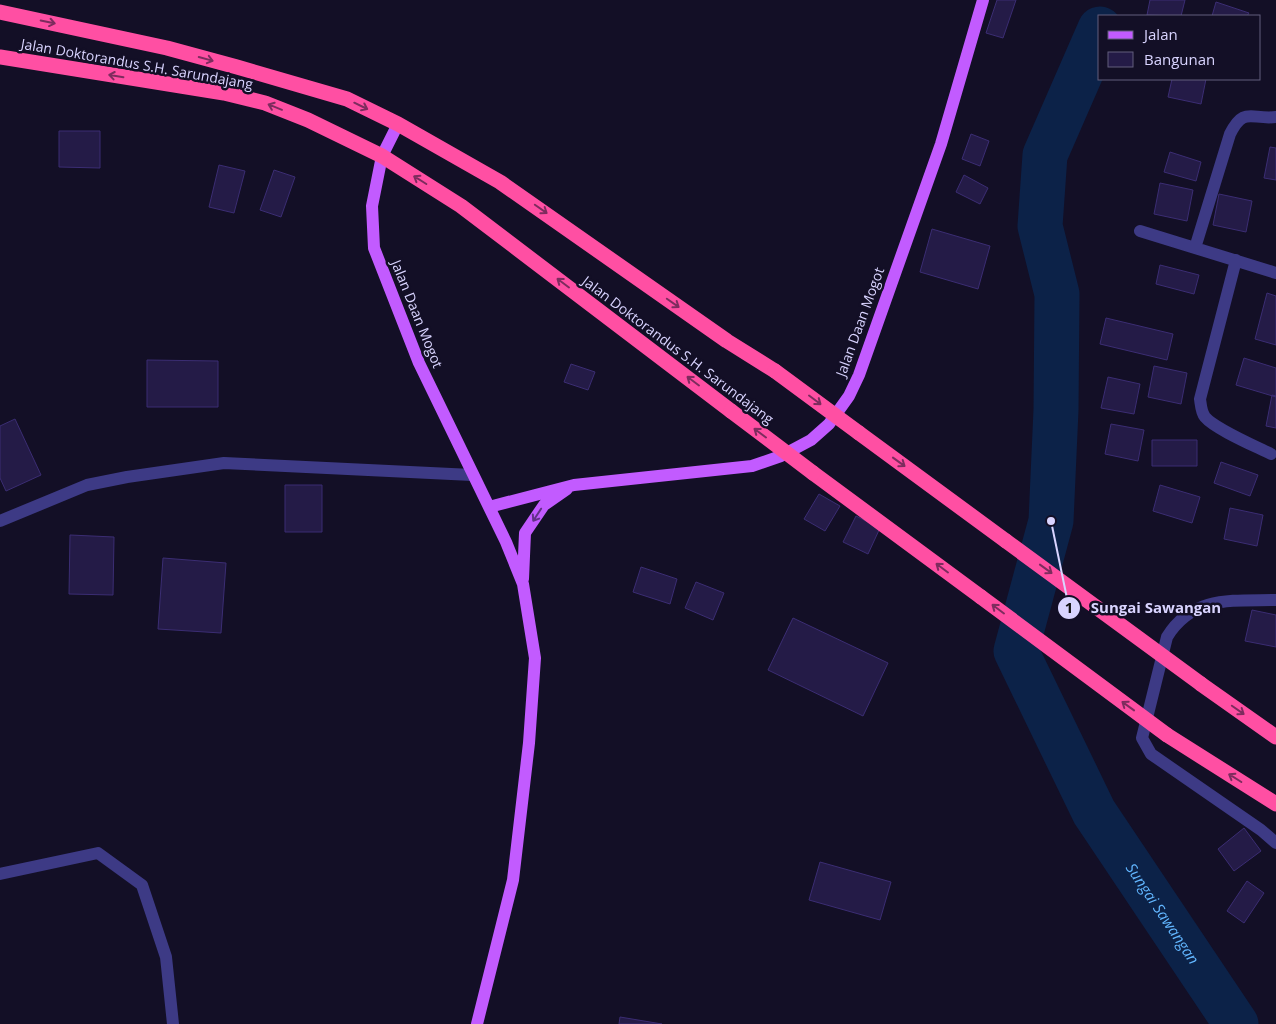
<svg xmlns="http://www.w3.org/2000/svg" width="1276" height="1024" font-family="'Open Sans',sans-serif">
<rect width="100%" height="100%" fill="#130f26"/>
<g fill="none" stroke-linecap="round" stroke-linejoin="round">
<path stroke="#0c2248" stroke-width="45" id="s1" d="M 1100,29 L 1045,155 L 1040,226 L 1057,294 L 1056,410 L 1051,521 L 1016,651 L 1094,812 L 1236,1024"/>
</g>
<path fill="#241b47" stroke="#3b2d73" d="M 997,0 L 1016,0 L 1003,38 L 986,33 Z
M 1150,0 L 1185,0 L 1181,16 L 1147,15 Z
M 1216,2 L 1249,13 L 1247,16 L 1212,16 Z
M 1172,79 L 1206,79 L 1201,104 L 1168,97 Z
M 59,131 L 100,131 L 100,168 L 59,167 Z
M 971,134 L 989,141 L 980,166 L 962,159 Z
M 1270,147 L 1276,148 L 1276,180 L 1264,178 Z
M 1170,152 L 1201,162 L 1196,181 L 1164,172 Z
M 219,165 L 245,171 L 234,213 L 209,207 Z
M 274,170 L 295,177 L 281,217 L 260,210 Z
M 964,175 L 988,188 L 980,204 L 956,192 Z
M 1160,183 L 1193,190 L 1187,221 L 1154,214 Z
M 1219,194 L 1252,201 L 1246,232 L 1213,225 Z
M 932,229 L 990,246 L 978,289 L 920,272 Z
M 1160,265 L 1199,275 L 1194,294 L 1156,284 Z
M 1267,293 L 1276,296 L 1276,345 L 1255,339 Z
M 1106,318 L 1173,334 L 1167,360 L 1100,344 Z
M 1244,358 L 1276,368 L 1276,397 L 1236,385 Z
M 147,360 L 218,361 L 218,407 L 147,407 Z
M 571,364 L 595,372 L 588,390 L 564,382 Z
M 1154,366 L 1187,373 L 1181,404 L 1148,397 Z
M 1108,377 L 1140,384 L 1134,414 L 1101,408 Z
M 1272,395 L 1276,396 L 1276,428 L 1266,426 Z
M 15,419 L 41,475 L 6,491 L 0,478 L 0,426 Z
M 1111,424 L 1144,430 L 1138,461 L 1105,454 Z
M 1152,440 L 1197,440 L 1197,466 L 1152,466 Z
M 1221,462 L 1258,475 L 1250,496 L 1214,483 Z
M 285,485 L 322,485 L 322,532 L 285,532 Z
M 1160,485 L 1200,497 L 1192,523 L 1153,511 Z
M 819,494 L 840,506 L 825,531 L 804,519 Z
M 1230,508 L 1263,515 L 1257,546 L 1224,539 Z
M 856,516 L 880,528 L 868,554 L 843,542 Z
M 70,535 L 114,537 L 113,595 L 69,594 Z
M 163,558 L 226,563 L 221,633 L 158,629 Z
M 641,567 L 677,579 L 670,604 L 633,592 Z
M 696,582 L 724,593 L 713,620 L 685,608 Z
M 1252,610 L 1276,615 L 1276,647 L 1245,641 Z
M 793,618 L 888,663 L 863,716 L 768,670 Z
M 1244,828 L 1261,851 L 1234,871 L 1218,849 Z
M 820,862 L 891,882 L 880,920 L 809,900 Z
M 1247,881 L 1264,893 L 1244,923 L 1227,911 Z
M 620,1017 L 662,1024 L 619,1024 Z"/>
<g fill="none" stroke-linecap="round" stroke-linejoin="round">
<path stroke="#3d3a85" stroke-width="12" d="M 1140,231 L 1276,273
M 1195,248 L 1230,134 C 1244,106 1251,120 1276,117
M 1236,260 L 1200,399 C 1201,405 1201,412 1205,417 C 1215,429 1255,446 1271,454
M 0,521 L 87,485 L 127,477 L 224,463 L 472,475
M 1276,600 C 1233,601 1193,595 1167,637 L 1142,738 L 1151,754 L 1261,830 L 1276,843
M 0,874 L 98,853 L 142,885 L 166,957 L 173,1024"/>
<path stroke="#c25bff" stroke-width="12" d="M 398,124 L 382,156 L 372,206 L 374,248 L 419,363 L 506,542 L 523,584 L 535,658 L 529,743 L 513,880 L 477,1024
M 489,507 L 574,485 L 752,466 L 781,456 L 811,440 L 829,424 L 849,396 L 859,375 L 941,144 L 983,0
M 523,579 L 525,533 L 544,505 L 567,489"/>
<path stroke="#ff4fa3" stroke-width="15" d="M 0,12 L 167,48 L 237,67 L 347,99 L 398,124 L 500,182 L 727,341 L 775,371
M 0,57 L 224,93 L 265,103 L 308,120 L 382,156 L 461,206 L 731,411
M 859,433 L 1006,541
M 813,473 L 981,597
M 1201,684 L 1276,737
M 1167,735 L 1276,804"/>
<path stroke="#ff4fa3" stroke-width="15" d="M 775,371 L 859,433
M 731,411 L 813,473
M 1006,541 L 1201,684
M 981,597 L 1167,735"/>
</g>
<defs><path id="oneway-shaft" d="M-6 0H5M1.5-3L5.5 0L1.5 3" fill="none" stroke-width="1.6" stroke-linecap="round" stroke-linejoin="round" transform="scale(1.25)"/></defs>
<g stroke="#7d2c5e">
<use href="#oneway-shaft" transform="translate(48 22) rotate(12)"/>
<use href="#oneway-shaft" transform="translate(206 59) rotate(15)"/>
<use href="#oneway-shaft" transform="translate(116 76) rotate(-171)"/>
<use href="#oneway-shaft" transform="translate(361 106) rotate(26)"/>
<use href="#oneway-shaft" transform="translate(275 107) rotate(-158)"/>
<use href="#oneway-shaft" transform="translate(420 180) rotate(-148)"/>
<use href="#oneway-shaft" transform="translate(541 209) rotate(35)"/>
<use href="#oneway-shaft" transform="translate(563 283) rotate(-143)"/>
<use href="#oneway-shaft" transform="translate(673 303) rotate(35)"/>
<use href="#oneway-shaft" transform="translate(693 381) rotate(-143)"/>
<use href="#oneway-shaft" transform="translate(815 400) rotate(37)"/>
<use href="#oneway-shaft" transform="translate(760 433) rotate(-143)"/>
<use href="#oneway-shaft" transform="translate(899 462) rotate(36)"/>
<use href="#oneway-shaft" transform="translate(942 568) rotate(-143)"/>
<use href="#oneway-shaft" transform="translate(1046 569) rotate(36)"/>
<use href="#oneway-shaft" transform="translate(998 609) rotate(-143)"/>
<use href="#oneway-shaft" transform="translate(1128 706) rotate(-144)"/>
<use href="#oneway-shaft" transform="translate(1238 710) rotate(35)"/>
<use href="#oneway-shaft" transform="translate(1235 778) rotate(-148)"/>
</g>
<use stroke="#623188" href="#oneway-shaft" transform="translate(537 515) rotate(123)"/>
<g text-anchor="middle" stroke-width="5" stroke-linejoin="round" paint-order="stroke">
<g font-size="14" fill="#d9d4ff" stroke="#130f26">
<text transform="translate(137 64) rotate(10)" y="5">Jalan Doktorandus S.H. Sarundajang</text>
<text transform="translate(417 314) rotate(68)" y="5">Jalan Daan Mogot</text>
<text transform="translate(860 322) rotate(-70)" y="5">Jalan Daan Mogot</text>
<text transform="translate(678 350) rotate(37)" y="5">Jalan Doktorandus S.H. Sarundajang</text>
</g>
<g font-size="15" font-style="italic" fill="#62b6ff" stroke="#130f26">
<text dy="5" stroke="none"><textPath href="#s1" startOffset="942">Sungai Sawangan</textPath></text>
</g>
</g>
<path fill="none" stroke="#d9d4ff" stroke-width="2" d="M1051 521L1069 608"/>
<g fill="#d9d4ff" stroke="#130f26" stroke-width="2">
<circle cx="1051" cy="521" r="5"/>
<circle cx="1069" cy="608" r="12"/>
</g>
<g font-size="15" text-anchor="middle" font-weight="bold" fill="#111">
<text x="1069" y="613">1</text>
</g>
<g font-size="15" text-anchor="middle" font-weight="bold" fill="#d9d4ff" stroke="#130f26" stroke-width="5" stroke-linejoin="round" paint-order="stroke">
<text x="1156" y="613">Sungai Sawangan</text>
</g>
<rect x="1098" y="15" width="162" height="65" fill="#130f26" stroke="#625e7d"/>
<rect x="1108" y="31" width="25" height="8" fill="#c25bff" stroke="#625e7d"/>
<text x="1144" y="40" font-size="15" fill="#d9d4ff">Jalan</text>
<rect x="1108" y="52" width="25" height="15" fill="#241b47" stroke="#625e7d"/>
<text x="1144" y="65" font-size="15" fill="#d9d4ff">Bangunan</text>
</svg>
